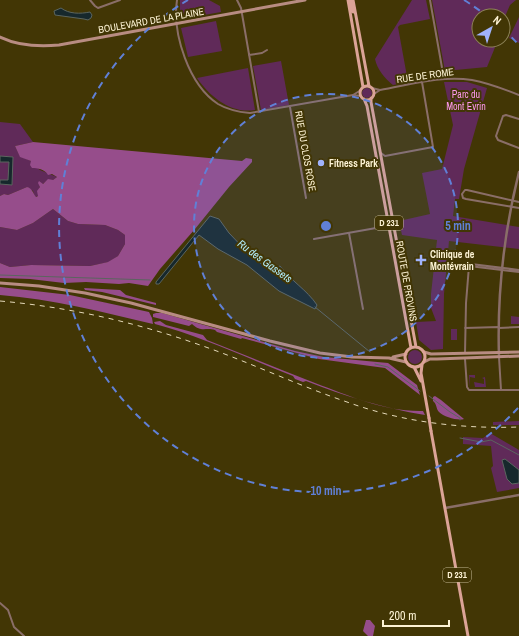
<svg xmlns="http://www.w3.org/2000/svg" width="519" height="636" font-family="'Archivo Narrow',sans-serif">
<rect width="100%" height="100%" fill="#423605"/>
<path fill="#602a59" d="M 180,0 L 209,0 L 220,6 L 221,12 L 181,19 L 180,18 Z
M 412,0 L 426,0 L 430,19 L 400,25 L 398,27 L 408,82 L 393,85 C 385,79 377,69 375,59 Z
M 432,0 L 516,0 L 510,5 L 503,21 L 503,16 L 479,16 L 479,40 L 498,40 L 487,67 L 445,71 Z
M 519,17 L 519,43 L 509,38 Z
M 216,21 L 222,51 L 188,57 L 181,28 Z
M 281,61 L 289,105 L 261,110 L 253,66 Z
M 248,68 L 255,110 C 231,114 210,97 197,78 Z
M 444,82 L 467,82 L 487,88 L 464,169 L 459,199 L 455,199 L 453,216 L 519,227 L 519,249 L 449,241 L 444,294 L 443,349 L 431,350 L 419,340 L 416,322 L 436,321 L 431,308 L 431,294 L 437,240 L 402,235 L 399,221 L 430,214 L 422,173 L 442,169 L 453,125 Z
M362 93a5 5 0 1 1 10 0a5 5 0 1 1-10 0Z
M 0,122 L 20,124 L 33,142 L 15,146 L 20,156 L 31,161 L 36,167 L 40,170 L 57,177 L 53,180 L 48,180 L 40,186 L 38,196 L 35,197 L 33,191 L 27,187 L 8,195 L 4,194 L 0,196 Z
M 53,209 L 68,221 L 78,224 L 105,225 L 118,230 L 125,235 L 125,244 L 118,256 L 109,262 L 90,266 L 31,265 L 10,267 L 0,263 L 0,227 L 17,230 L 33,223 Z
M 511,316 L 519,317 L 519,324 L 511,324 Z
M 451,329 L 457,329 L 457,340 L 451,340 Z
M408 357a7 7 0 1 1 14 0a7 7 0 1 1-14 0Z
M 469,375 L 475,375 L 475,378 L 470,377 L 470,387 L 475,387 L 474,382 L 484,384 L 484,379 L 482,378 L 485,377 L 486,387 L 470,387 Z
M 519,421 L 519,425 L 493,425 L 493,422 Z
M 490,433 L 519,450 L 519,488 L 497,492 L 491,468 L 493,466 L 491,446 L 463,444 L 463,437 L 483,438 Z"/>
<path fill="#964d8b" d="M 33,142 L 242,161 L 246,158 L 252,159 L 252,162 L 229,187 L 195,229 L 160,269 L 148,286 L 129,283 L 119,284 L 86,282 L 64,283 L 30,279 L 0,278 L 0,263 L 10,267 L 31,265 L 90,266 L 108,262 L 118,256 L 125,244 L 125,235 L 118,230 L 105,225 L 78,224 L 68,221 L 53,209 L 33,223 L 17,230 L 0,227 L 0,196 L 4,194 L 8,195 L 27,187 C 32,188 33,193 36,197 L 38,196 L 37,191 L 40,187 L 38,183 L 39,181 L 43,184 L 48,179 L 53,180 L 57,177 L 52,174 L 48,175 C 45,169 37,168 32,168 L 30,165 L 31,161 L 20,157 L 15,146 Z
M 0,287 L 70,295 L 149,312 L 152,318 L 153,324 C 102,312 52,299 0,295 Z
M 84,288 L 120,290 L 126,295 L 156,303 L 156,305 L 102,292 L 85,290 Z
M 156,313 L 162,313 L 295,351 L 324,357 L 388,363 L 417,385 L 420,395 L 385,368 L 319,359 L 242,338 L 241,339 L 217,332 L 215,330 C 205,327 202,333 192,324 L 189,326 L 153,317 L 153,314 Z
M 160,321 L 166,325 L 203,335 L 207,340 C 243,354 279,369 315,383 C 350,396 385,412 423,411 L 425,415 C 382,408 345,396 306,381 L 303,382 L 295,379 L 293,376 C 247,358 203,337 155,324 L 154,322 Z
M 435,396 L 441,400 L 464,419 C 458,421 444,417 439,412 C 436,409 437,404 433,401 L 433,397 Z
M 366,620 L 370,620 L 375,626 L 373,636 L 368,636 L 363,631 Z"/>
<path fill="#16282c" stroke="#5b655f" d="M 61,8 C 69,14 80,14 90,12 L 92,15 L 91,18 L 88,20 L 84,19 L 55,15 L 54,11 Z
M 303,138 L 305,138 L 310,167 L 308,168 L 301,139 Z
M 0,156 L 13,157 L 12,185 L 0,184 L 0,180 L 8,180 L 9,162 L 0,162 Z
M 210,216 L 219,219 L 229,233 L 249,254 L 263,265 L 276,273 L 277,267 L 280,266 C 291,281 307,290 317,305 L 315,309 L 279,291 L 247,265 L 218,249 L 199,235 L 159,284 L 156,284 L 156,282 Z
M 505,459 L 519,470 L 519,483 L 512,484 L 507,479 L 502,460 Z"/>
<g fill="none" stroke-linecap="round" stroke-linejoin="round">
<path stroke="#5b655f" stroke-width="1" d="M 0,275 L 150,280
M 315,307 L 370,352
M 375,364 L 388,367 L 420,391
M 429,396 L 450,412 L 460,418 L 460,420
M 460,438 L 481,442 L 491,440 L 519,455"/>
<path stroke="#8a6e68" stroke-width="2" d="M 90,0 L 95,6 L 98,8 L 120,0
M 177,0 C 172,34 189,85 218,104 C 228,110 239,112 250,113 L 353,95 L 361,96
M 237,0 L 241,8 L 259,112
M 430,0 L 444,79
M 249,55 L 262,53 L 267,50
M 372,88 L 380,90
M 374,94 L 380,90 C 409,85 441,75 472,80 C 488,83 504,89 519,95
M 353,95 L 361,90
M 290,107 L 306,198
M 519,119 L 506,115 L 503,116 L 496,136 L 498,140 L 519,148
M 381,153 L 385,156 L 433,147 L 422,82
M 519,202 L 467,190 L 465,190 L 462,194 L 463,198 L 466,199 L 519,208
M 349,233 L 363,309
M 314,239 L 393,225
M 469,265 L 471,264 L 519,270
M 469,266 L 519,272
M 465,328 L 499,327
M 499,328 L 519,327
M 465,353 L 466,303 L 469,266
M 499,357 L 501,390
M 465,359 L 467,387 L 469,390 L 519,390
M 0,603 L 8,610 L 14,627 L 24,636"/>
<path stroke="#8a6e68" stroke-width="2.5" d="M 499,357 C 497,295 504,232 519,172
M 445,508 L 519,495"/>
<path stroke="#b88c82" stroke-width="3" d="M 0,37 C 19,46 39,47 59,45 L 305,0
M 0,283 L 39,286 L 85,293 L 131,303 L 270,341 L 320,353 L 352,357 L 389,358 L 406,362
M 424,352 L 431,354 L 519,352
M 393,357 L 406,354
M 424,362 L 430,359 L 437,359 L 519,356"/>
<path stroke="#dba397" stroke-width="3" d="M 348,0 L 363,87
M 350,0 L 353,12
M 353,0 L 369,86
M360 93a7 7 0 1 1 14 0a7 7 0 1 1-14 0Z
M 371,98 L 371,102 L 416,347
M 364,99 L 367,106 L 411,348
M405 357a10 10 0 1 1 20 0a10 10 0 1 1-20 0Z
M 422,365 L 421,373 L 429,418
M 414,367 L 421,381
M 431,431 L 468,636"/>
<path stroke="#e4d9b9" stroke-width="1" stroke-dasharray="5 5" stroke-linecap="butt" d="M 0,301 C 68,307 135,322 200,345 C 249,362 297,385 347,402 C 402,422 461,429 519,427"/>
<path stroke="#dba397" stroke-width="3" d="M 429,418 L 431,431"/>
</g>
<circle cx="326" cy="226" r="132" fill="#6080d7" fill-opacity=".12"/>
<g fill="none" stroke="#6080d7" stroke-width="2" stroke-dasharray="7 5">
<circle cx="326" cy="226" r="132"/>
<path d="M518 408A265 265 0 1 1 188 0M464 0A265 265 0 0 1 487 16M503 29A265 265 0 0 1 518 44"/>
</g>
<g fill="#a0b3fd" stroke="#423605" stroke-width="1.5">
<circle cx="321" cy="163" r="4"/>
<path d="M419 254h4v4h4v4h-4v4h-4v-4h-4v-4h4z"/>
</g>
<g text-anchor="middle" stroke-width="4" stroke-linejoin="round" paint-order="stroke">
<g fill="#423605" stroke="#c5ba97" stroke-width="1">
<rect x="375" y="216" width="28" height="14" rx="3"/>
<rect x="443" y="568" width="28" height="14" rx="3"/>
</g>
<g font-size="9" font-weight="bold" fill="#fdf3d5">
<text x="389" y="226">D 231</text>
<text x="457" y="578">D 231</text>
</g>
<g font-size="10" fill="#fdf3d5" stroke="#423605">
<text transform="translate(151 20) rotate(-10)" y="4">BOULEVARD DE LA PLAINE</text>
<text transform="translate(425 75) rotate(-8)" y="4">RUE DE ROME</text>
<text transform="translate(306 151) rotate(80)" y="4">RUE DU CLOS ROSE</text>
<text transform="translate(407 281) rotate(80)" y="4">ROUTE DE PROVINS</text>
</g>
<g font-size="10" fill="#fc98ec" stroke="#423605">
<text x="466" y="98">Parc du<tspan x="466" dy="12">Mont Evrin</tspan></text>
</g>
<g font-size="10" font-weight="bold" fill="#fdf3d5" stroke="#423605" text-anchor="start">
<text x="329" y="167">Fitness Park</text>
<text x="430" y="258">Clinique de<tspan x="430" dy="12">Montévrain</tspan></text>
</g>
<g font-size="11" font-style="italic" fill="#b3eefb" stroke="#423605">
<text transform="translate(265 261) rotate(36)" y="4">Ru des Gassets</text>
</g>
</g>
<circle cx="326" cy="226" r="6" fill="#6080d7" stroke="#423605" stroke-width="2"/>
<g font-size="12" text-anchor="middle" font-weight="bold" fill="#6080d7" stroke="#423605" stroke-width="4" stroke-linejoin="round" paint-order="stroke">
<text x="458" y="230">5 min</text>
<text x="326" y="495">10 min</text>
</g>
<g transform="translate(491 28) rotate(39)"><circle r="19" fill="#423605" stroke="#8d8258"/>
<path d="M0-3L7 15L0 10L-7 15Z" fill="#a0b3fd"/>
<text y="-6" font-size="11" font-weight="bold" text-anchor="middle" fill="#fdf3d5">N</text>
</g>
<path d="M383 620v6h66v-6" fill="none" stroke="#fdf3d5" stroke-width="2"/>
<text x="389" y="620" font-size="12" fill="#fdf3d5" stroke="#423605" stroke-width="3" paint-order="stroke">200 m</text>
</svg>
